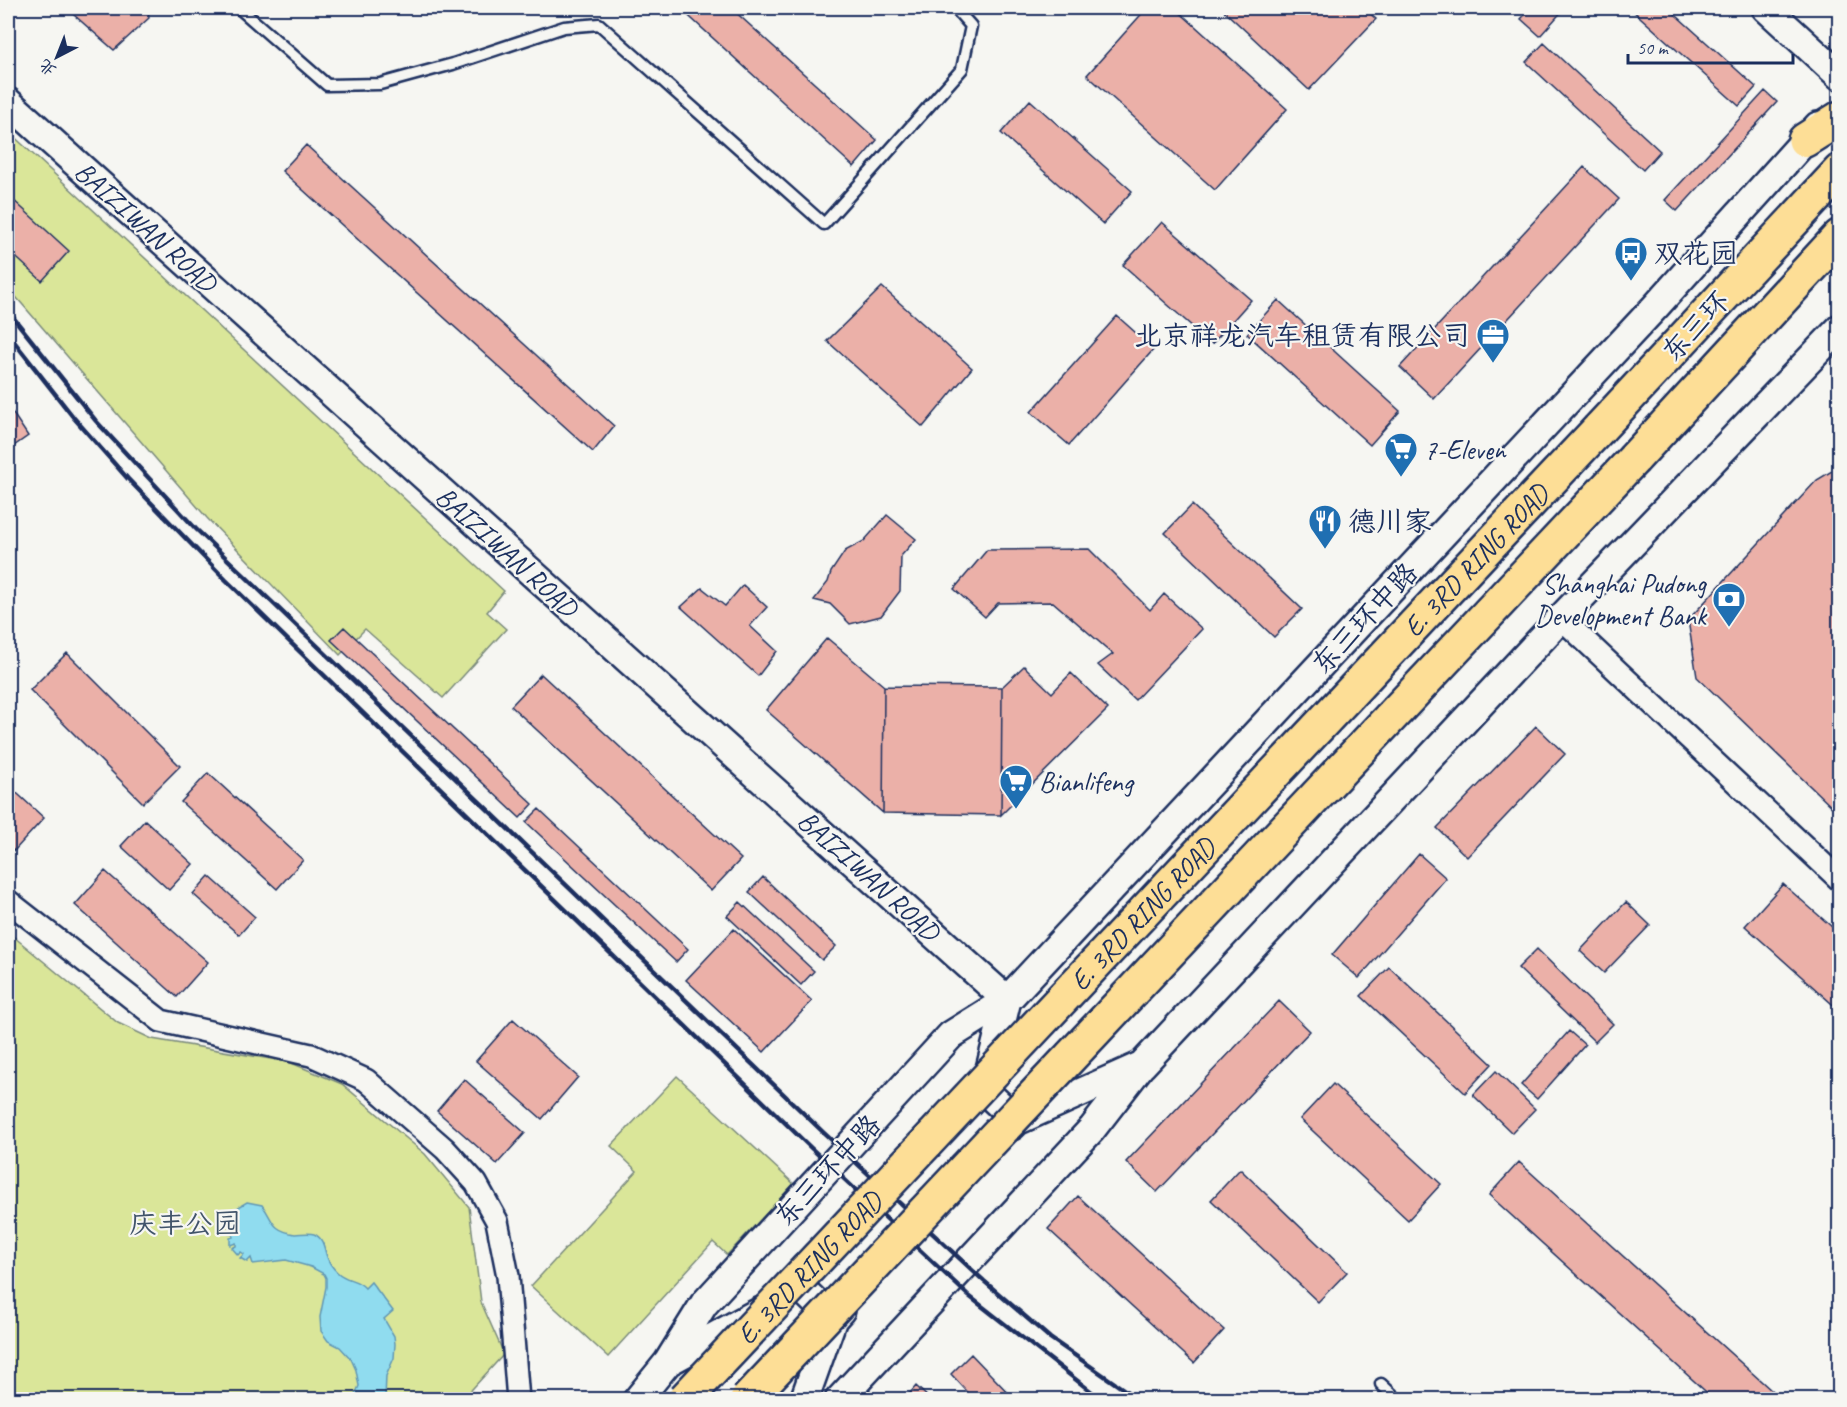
<svg xmlns="http://www.w3.org/2000/svg" width="1847" height="1407" font-family="Caveat,'LXGW WenKai TC',sans-serif">
<rect width="100%" height="100%" fill="#f6f6f2"/>
<filter id="ink" filterUnits="userSpaceOnUse"><feTurbulence type="fractalNoise" baseFrequency=".0167" numOctaves="2"/><feDisplacementMap in="SourceGraphic" scale="12" xChannelSelector="R" yChannelSelector="G"/><feConvolveMatrix kernelMatrix="1 2 1 2 8 2 1 2 1" color-interpolation-filters="sRGB"/></filter>
<g filter="url(#ink)">
<path fill="#dae699" stroke="#7a8a7c" stroke-width="1.5" d="M 8,131 L 504,591 L 487,612 L 506,629 L 443,698 L 365,629 L 340,655 L 207,518 L 10,290 L 8,287 Z
M 8,932 L 118,1023 L 152,1039 L 289,1062 L 342,1084 L 425,1154 L 469,1207 L 481,1302 L 504,1354 L 463,1399 L 8,1399 Z
M 677,1076 L 794,1184 L 727,1255 L 713,1242 L 608,1357 L 531,1286 L 637,1171 L 611,1146 Z"/>
<path fill="#90dcef" stroke="#6197b5" stroke-width="1.5" d="M 247,1202 L 262,1205 C 274,1220 270,1230 295,1234 C 301,1234 308,1232 314,1234 C 324,1238 324,1249 327,1257 C 329,1263 333,1268 337,1272 C 346,1281 358,1279 365,1288 L 371,1282 L 393,1311 L 384,1319 L 394,1336 L 395,1344 L 394,1358 L 386,1376 L 385,1399 L 353,1399 L 359,1386 L 356,1370 L 351,1359 L 340,1347 L 328,1341 L 321,1331 L 320,1317 L 326,1287 L 326,1278 L 324,1274 L 311,1267 L 286,1260 L 253,1264 L 251,1258 L 247,1262 L 240,1258 L 244,1254 L 241,1252 L 238,1255 L 232,1248 L 236,1246 L 236,1243 L 230,1245 L 230,1238 L 233,1237 L 232,1234 L 229,1234 L 229,1232 L 237,1208 Z"/>
<path fill="#ebb0a8" stroke="#1b2f5e" stroke-width="1.5" d="M 66,8 L 148,8 L 149,18 L 114,50 Z
M 680,8 L 731,8 L 877,140 L 854,167 Z
M 1147,8 L 1175,8 L 1287,109 L 1215,190 L 1087,75 Z
M 1221,8 L 1364,8 L 1376,19 L 1309,90 Z
M 1531,8 L 1565,8 L 1540,36 L 1521,19 Z
M 1630,8 L 1668,8 L 1756,87 L 1739,106 Z
M 1544,43 L 1660,151 L 1643,170 L 1526,62 Z
M 1765,91 L 1777,102 L 1677,211 L 1665,200 Z
M 1030,100 L 1132,191 L 1103,224 L 1001,133 Z
M 306,145 L 614,426 L 593,452 L 282,171 Z
M 1584,167 L 1619,199 L 1434,399 L 1400,367 Z
M 11,198 L 69,251 L 42,281 L 8,250 L 8,202 Z
M 1162,222 L 1251,300 L 1212,344 L 1123,265 Z
M 882,287 L 972,368 L 923,427 L 827,341 Z
M 1278,300 L 1400,411 L 1370,445 L 1247,334 Z
M 1117,316 L 1154,349 L 1069,445 L 1031,412 Z
M 8,406 L 28,436 L 8,450 Z
M 1840,466 L 1840,567 L 1835,587 L 1840,591 L 1840,815 L 1697,677 L 1688,620 L 1817,480 Z
M 1192,505 L 1302,609 L 1274,637 L 1165,533 Z
M 887,515 L 916,539 L 901,556 L 900,591 L 881,616 L 850,624 L 830,604 L 814,600 L 828,582 L 831,572 L 845,551 L 864,541 Z
M 1089,549 L 1150,610 L 1164,594 L 1202,629 L 1135,700 L 1098,665 L 1113,654 L 1053,602 L 998,603 L 985,617 L 954,589 L 987,550 Z
M 743,585 L 767,607 L 750,626 L 777,651 L 758,676 L 681,607 L 702,588 L 725,606 Z
M 344,627 L 533,804 L 520,818 L 331,640 Z
M 827,638 L 884,686 L 883,813 L 766,710 Z
M 67,653 L 180,766 L 143,803 L 30,690 Z
M 1024,666 L 1052,693 L 1071,673 L 1108,709 L 1001,815 L 1002,687 Z
M 541,674 L 741,859 L 711,891 L 511,706 Z
M 884,686 L 1002,687 L 1001,815 L 883,813 Z
M 1536,726 L 1565,754 L 1467,857 L 1437,828 Z
M 208,773 L 303,860 L 277,889 L 181,802 Z
M 8,785 L 44,818 L 14,851 L 8,845 Z
M 539,809 L 688,949 L 676,962 L 526,822 Z
M 145,820 L 193,864 L 169,890 L 121,846 Z
M 1419,854 L 1446,878 L 1359,978 L 1332,955 Z
M 105,871 L 208,962 L 177,997 L 75,905 Z
M 209,876 L 255,917 L 239,935 L 193,894 Z
M 763,877 L 836,946 L 822,960 L 749,892 Z
M 1783,884 L 1840,934 L 1840,1011 L 1745,926 Z
M 740,902 L 814,971 L 801,985 L 727,916 Z
M 1626,902 L 1650,925 L 1604,973 L 1580,951 Z
M 734,929 L 812,1001 L 764,1052 L 686,980 Z
M 1537,949 L 1613,1024 L 1595,1042 L 1518,968 Z
M 1389,967 L 1492,1064 L 1465,1093 L 1361,996 Z
M 1279,1001 L 1310,1031 L 1157,1192 L 1126,1162 Z
M 513,1019 L 578,1077 L 542,1119 L 476,1061 Z
M 1569,1031 L 1585,1045 L 1537,1099 L 1521,1085 Z
M 1496,1071 L 1535,1109 L 1512,1133 L 1473,1095 Z
M 464,1079 L 525,1133 L 497,1164 L 437,1111 Z
M 1333,1084 L 1441,1184 L 1408,1220 L 1300,1119 Z
M 1519,1162 L 1782,1400 L 1715,1400 L 1489,1195 Z
M 1240,1169 L 1347,1272 L 1318,1302 L 1211,1200 Z
M 1078,1196 L 1224,1330 L 1194,1363 L 1048,1229 Z
M 971,1354 L 1015,1400 L 975,1400 L 951,1374 Z
M 916,1386 L 931,1400 L 904,1400 Z"/>
<g fill="none" stroke-linecap="round" stroke-linejoin="round">
<g stroke="#1b2f5e" stroke-width="15">
<path id="service" d="M 239,8 L 327,85 L 380,84 L 453,64 L 564,27 L 599,24 L 824,224 L 962,69 L 971,26 L 955,8
M 1381,1384 L 1398,1400"/>
</g>
<g stroke="#1b2f5e" stroke-width="26">
<path id="minor" d="M 1561,618 L 1840,880
M 8,901 L 161,1021 L 311,1055 L 366,1080 L 445,1149 L 476,1183 L 497,1221 L 508,1276 L 518,1400"/>
</g>
<g stroke="#1b2f5e" stroke-width="32">
<path id="tertiary" d="M 1766,8 L 1840,76
M 8,102 L 1007,1000 L 951,1035 L 704,1304 L 668,1362
M 987,1081 L 1007,1000 L 1657,305 L 1818,126
M 985,1091 L 1017,1121
M 1012,1126 L 1017,1121 L 1142,1065 L 1561,618 L 1840,328
M 802,1289 L 833,1319
M 637,1400 L 668,1362 L 761,1311
M 804,1400 L 833,1319 L 841,1310
M 839,1400 L 1092,1129 L 1140,1067"/>
</g>
<g stroke="#1b2f5e" stroke-width="38">
<path id="trunk" d="M 1805,140 L 1840,118
M 1599,429 L 1840,171
M 1634,459 L 1840,236"/>
</g>
<use href="#service" stroke="#f6f6f2" stroke-width="10"/>
<use href="#minor" stroke="#f6f6f2" stroke-width="21"/>
<use href="#tertiary" stroke="#f6f6f2" stroke-width="27"/>
<use href="#trunk" stroke="#fdde96" stroke-width="33"/>
<path stroke="#1b2f5e" stroke-width="4.5" d="M 8,311 L 96,421 L 196,529 L 824,1133 L 984,1281 L 1050,1338 L 1139,1400
M 8,334 L 74,418 L 128,479 L 226,580 L 811,1148 L 969,1296 L 1102,1400"/>
<g stroke="#1b2f5e" stroke-width="38" stroke-linecap="butt">
<g id="trunk-bridge">
<path id="s1" d="M 684,1400 L 1599,429"/>
<path d="M 747,1400 L 1634,459"/>
</g>
</g>
<use href="#trunk-bridge" stroke="#fdde96" stroke-width="33"/>
</g>
</g>
<defs>
<g id="bus-pin" transform="scale(1.725)"><path d="M0 17L-7.5 6A9.5 9.5 0 1 1 7.5 6Z" fill="#1f6fb2" stroke="#f6f6f2"/><path d="M-5-6H5V4H4V6H2V4H-2V6H-4V4H-5ZM-3.5-4V0h7V-4ZM-3.5 1.2v1.5H-2V1.2ZM2 1.2v1.5H3.5V1.2Z" fill="#fff"/></g>
<g id="office-pin" transform="scale(1.725)"><path d="M0 17L-7.5 6A9.5 9.5 0 1 1 7.5 6Z" fill="#1f6fb2" stroke="#f6f6f2"/><path d="M-6-3h4V-5.5h4V-3h4V5H-6ZM-1-4.5V-3h2v-1.5ZM-6 0V1H6V0Z" fill="#fff"/></g>
<g id="supermarket-pin" transform="scale(1.725)"><path d="M0 17L-7.5 6A9.5 9.5 0 1 1 7.5 6Z" fill="#1f6fb2" stroke="#f6f6f2"/><path d="M-6-5.5h2.5l.6 2H6L4.5 2H-2.5L-4.4-4H-6ZM-1.5 3.2a1.3 1.3 0 1 0 .1 0ZM3 3.2a1.3 1.3 0 1 0 .1 0Z" fill="#fff"/></g>
<g id="restaurant-pin" transform="scale(1.725)"><path d="M0 17L-7.5 6A9.5 9.5 0 1 1 7.5 6Z" fill="#1f6fb2" stroke="#f6f6f2"/><path d="M-5-6h1v4h1v-4h1v4h1v-4h1v5L-1.5 .5V6h-2V.5L-5-1ZM5-6V6H3V1.5H1.5Q1.5-4 5-6Z" fill="#fff"/></g>
<g id="bank-pin" transform="scale(1.725)"><path d="M0 17L-7.5 6A9.5 9.5 0 1 1 7.5 6Z" fill="#1f6fb2" stroke="#f6f6f2"/><path d="M-6-4H6V4H-6ZM0-2.3a2.3 2.3 0 1 0 0 4.6a2.3 2.3 0 1 0 0-4.6Z" fill="#fff"/></g>
</defs>
<g fill-rule="evenodd">
<use href="#bus-pin" x="1631" y="253"/>
<use href="#office-pin" x="1493" y="335"/>
<use href="#supermarket-pin" x="1401" y="449"/>
<use href="#restaurant-pin" x="1325" y="521"/>
<use href="#bank-pin" x="1729" y="599"/>
<use href="#supermarket-pin" x="1016" y="781"/>
</g>
<g text-anchor="middle" stroke-width="4.5" stroke-linejoin="round" paint-order="stroke">
<g font-size="28" fill="#1b2f5e" stroke="#f6f6f2">
<text transform="translate(146 226) rotate(42)" y="10">BAIZIWAN ROAD</text>
<text transform="translate(1695 326) rotate(-47)" y="10">东三环</text>
<text transform="translate(507 551) rotate(42)" y="10">BAIZIWAN ROAD</text>
<text dy="10" stroke="none"><textPath href="#s1" startOffset="1154">E. 3RD RING ROAD</textPath></text>
<text transform="translate(1364 618) rotate(-47)" y="10">东三环中路</text>
<text transform="translate(869 875) rotate(42)" y="10">BAIZIWAN ROAD</text>
<text dy="10" stroke="none"><textPath href="#s1" startOffset="668">E. 3RD RING ROAD</textPath></text>
<text transform="translate(827 1170) rotate(-47)" y="10">东三环中路</text>
<text dy="10" stroke="none"><textPath href="#s1" startOffset="182">E. 3RD RING ROAD</textPath></text>
</g>
<g font-size="28" fill="#1b2f5e" stroke="#f6f6f2" text-anchor="start">
<text x="1654" y="263">双花园</text>
<text x="1470" y="345" text-anchor="end">北京祥龙汽车租赁有限公司</text>
<text x="1424" y="459">7-Eleven</text>
<text x="1348" y="531">德川家</text>
<text x="1706" y="593" text-anchor="end">Shanghai Pudong<tspan x="1706" dy="32">Development Bank</tspan></text>
<text x="1039" y="791">Bianlifeng</text>
</g>
<g font-size="28" fill="#41546a" stroke="#f6f6f2">
<text x="185" y="1233">庆丰公园</text>
</g>
</g>
<rect width="1847" height="1407" fill="none" stroke="#f6f6f2" stroke-width="30"/>
<rect x="15" y="15" width="1817" height="1377" fill="none" stroke="#1b2f5e" stroke-width="2" filter="url(#ink)"/>
<g transform="translate(57 57) rotate(222)" stroke="#f6f6f2" stroke-width="4.5" paint-order="stroke">
<path d="M0-4.5L10 22L0 15L-10 22Z" fill="#1b2f5e"/>
<text y="-9" font-size="16" font-weight="bold" text-anchor="middle" fill="#1b2f5e">北</text>
</g>
<path d="M1628 54v9h165v-9" fill="none" stroke="#1b2f5e" stroke-width="3"/>
<text x="1637" y="54" font-size="18" fill="#1b2f5e" stroke="#f6f6f2" stroke-width="4.5" paint-order="stroke">50 m</text>
</svg>
